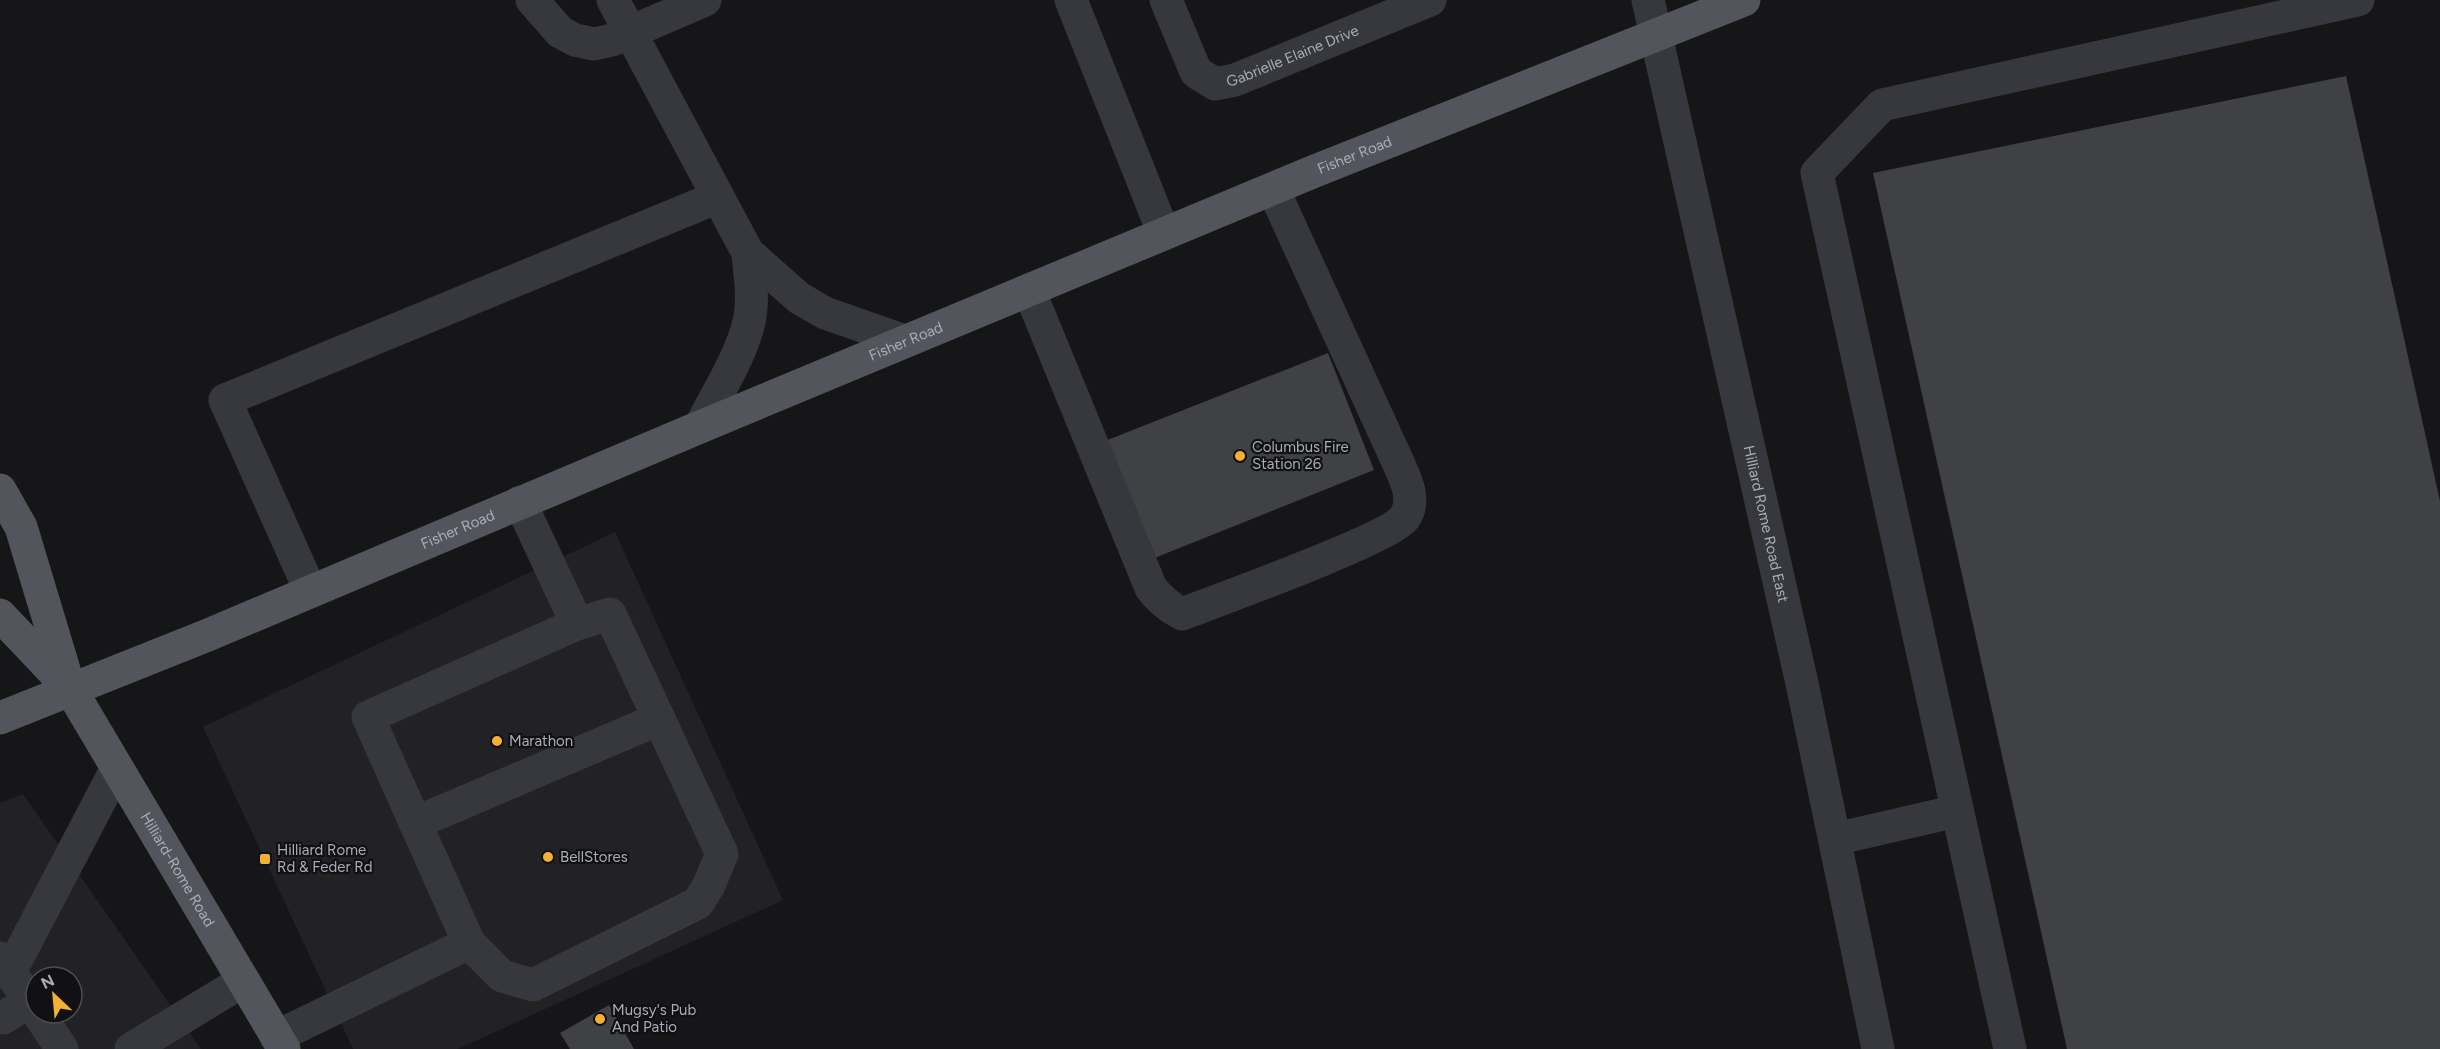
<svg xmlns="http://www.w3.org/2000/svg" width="2440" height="1049" font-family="Figtree,sans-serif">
<rect width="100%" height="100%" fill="#161618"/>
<path fill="#222225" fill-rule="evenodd" d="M 615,532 L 783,900 L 458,1049 L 353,1049 L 203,727 Z
M 23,794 L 201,1049 L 0,1049 L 0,803 ZM 36,977 L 72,977 L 72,1013 L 36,1013 Z"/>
<path fill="#404145" d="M 2346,76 L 2440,501 L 2440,1049 L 2067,1049 L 1873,173 Z
M 1328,353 L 1374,470 L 1152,559 L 1105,441 Z
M 609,1005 L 634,1049 L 570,1049 L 560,1033 Z"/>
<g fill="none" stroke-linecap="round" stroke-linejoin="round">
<g stroke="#37383d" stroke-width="33">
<path d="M 532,0 L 560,32 L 575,40 L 594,44 L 612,40 L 705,0"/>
<path d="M 613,0 L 748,253 L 799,298 L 825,313 L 905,341"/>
<path d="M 1071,0 L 1164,234"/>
<path id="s1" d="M 1166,0 L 1196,72 L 1215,84 L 1235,80 L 1430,0"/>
<path id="s2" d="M 1648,0 L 1803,688 L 1878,1049"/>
<path d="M 1029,290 L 1151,588 C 1160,600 1169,607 1182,614 C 1216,601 1391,538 1405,517 C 1417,499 1404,476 1397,460 L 1273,189"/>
<path d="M 700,427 C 717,393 740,359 749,322 C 754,300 750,276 748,253"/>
<path d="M 310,590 L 225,400 L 718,197"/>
<path d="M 415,823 L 659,719"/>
<path d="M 1835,839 L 1957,811"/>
<path d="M 469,943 L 502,976 L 533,985 L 698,903 L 709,885 L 722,854 L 610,614 L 577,624"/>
<path d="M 0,958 L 36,1010"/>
<path d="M 10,972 L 117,768"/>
<path d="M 38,1013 L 62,1049"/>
<path d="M 3,1018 L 30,1001"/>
<path d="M 276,1037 L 469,943 L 368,717 L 577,624 L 520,502"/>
<path d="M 131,1049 L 243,981"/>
<path d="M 2010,1049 L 1817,173 L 1882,105 L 2358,0"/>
</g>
<g stroke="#53555c" stroke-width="33">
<path d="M 0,490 L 21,527 L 68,683"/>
<path id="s3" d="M 0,615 L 71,690 L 284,1049"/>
<path id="s4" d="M 0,718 L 208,635 L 700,427 L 1315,171 L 1744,0"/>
</g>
</g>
<g fill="#f2b134" stroke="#111113" stroke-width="2">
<circle cx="1240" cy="456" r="6"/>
<circle cx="497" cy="741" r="6"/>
<circle cx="548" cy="857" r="6"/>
<rect x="259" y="853" width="12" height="12" rx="3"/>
<circle cx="600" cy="1019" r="6"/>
</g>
<g text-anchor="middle" stroke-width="4.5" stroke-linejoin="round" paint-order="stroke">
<g font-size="15" fill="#a8adb8" stroke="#111113">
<text dy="5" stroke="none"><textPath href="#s1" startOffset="183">Gabrielle Elaine Drive</textPath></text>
<text dy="5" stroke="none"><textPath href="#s4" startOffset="1467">Fisher Road</textPath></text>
<text dy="5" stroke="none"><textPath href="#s4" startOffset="981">Fisher Road</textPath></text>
<text dy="5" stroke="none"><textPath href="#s2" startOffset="537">Hilliard Rome Road East</textPath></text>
<text dy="5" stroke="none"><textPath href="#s4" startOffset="495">Fisher Road</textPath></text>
<text dy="5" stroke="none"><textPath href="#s3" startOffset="312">Hilliard-Rome Road</textPath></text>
</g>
<g font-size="15" fill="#a8adb8" stroke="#111113" text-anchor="start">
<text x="1252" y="452">Columbus Fire<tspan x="1252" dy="17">Station 26</tspan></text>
<text x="509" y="746">Marathon</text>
<text x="277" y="855">Hilliard Rome<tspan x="277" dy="17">Rd &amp; Feder Rd</tspan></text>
<text x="560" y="862">BellStores</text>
<text x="612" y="1015">Mugsy's Pub<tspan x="612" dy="17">And Patio</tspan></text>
</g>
</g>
<g transform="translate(54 995) rotate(334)"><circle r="28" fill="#111113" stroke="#4d4f55" stroke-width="1.5"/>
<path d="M0-4.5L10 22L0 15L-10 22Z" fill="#f2b134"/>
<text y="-9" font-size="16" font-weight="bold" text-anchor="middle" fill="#a8adb8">N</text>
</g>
</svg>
